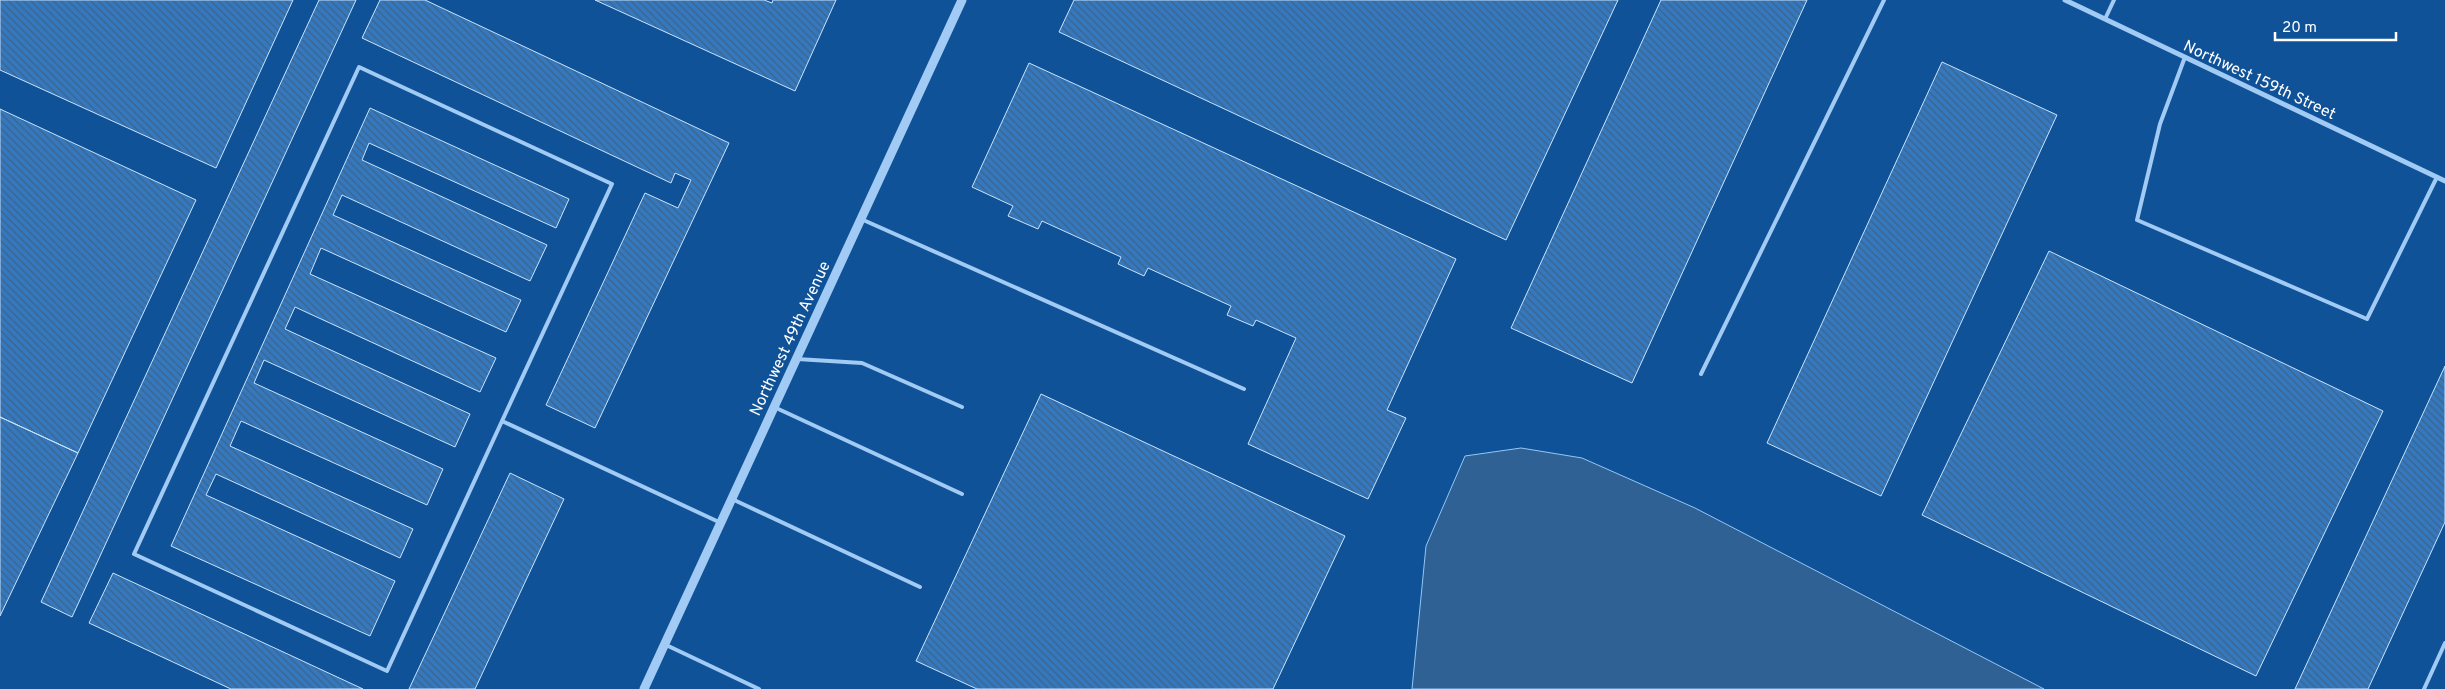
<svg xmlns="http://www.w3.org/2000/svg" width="2445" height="689" font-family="Overpass,sans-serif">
<defs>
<pattern id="building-back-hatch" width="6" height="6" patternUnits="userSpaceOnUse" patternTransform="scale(1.25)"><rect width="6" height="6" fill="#3479bf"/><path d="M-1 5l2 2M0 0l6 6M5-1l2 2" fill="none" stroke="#406286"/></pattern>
</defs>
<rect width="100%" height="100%" fill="#105298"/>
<path fill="#306194" stroke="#92c7f8" d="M 1521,448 L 1582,458 L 1695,508 L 2044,689 L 1412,689 L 1426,546 L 1465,456 Z"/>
<path fill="url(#building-back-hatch)" stroke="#c9e4fe" d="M 0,0 L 293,0 L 216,168 L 0,70 Z
M 319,0 L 356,0 L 72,617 L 41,602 Z
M 380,0 L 425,0 L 729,143 L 595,428 L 546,405 L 645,193 L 678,208 L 691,180 L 675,173 L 671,183 L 362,38 Z
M 595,0 L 764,0 L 772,3 L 773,0 L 836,0 L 795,91 Z
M 1074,0 L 1618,0 L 1506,240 L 1059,32 Z
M 1661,0 L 1807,0 L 1632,383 L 1511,328 Z
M 1942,62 L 2057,115 L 1881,496 L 1767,443 Z
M 1029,63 L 1456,259 L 1387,410 L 1406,418 L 1368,499 L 1248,444 L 1296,338 L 1256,320 L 1253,326 L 1227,315 L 1231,306 L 1148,268 L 1144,276 L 1118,264 L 1121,257 L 1042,221 L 1038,229 L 1008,216 L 1013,206 L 972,187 Z
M 370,108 L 569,199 L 556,228 L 369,143 L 362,160 L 547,245 L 530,281 L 342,195 L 333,215 L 521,300 L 506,332 L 321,248 L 310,274 L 496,358 L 480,392 L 295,307 L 285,329 L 470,414 L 455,447 L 264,360 L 254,383 L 443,469 L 427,505 L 241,421 L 230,446 L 413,529 L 400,558 L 216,474 L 206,495 L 395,581 L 370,636 L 171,546 Z
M 0,109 L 196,200 L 78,453 L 0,417 Z
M 2049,251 L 2383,411 L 2256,676 L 1922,515 Z
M 2445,366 L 2445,522 L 2368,689 L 2295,689 Z
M 1041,394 L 1345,536 L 1273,689 L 977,689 L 916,661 Z
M 0,417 L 78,453 L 0,616 Z
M 510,473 L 564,499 L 475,689 L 409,689 Z
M 113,573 L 363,689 L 231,689 L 89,623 Z"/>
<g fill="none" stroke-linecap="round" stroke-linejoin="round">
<path stroke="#a1cbf4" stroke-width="4" d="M 2105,19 L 2114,0
M 2185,57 L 2160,124 L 2137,220 L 2367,319 L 2437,177
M 861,219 L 1244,389
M 797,359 L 862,363 L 962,407
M 1701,374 L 1884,0
M 774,407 L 962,494
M 502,421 L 612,184 L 359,67 L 134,554 L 387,671 L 502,421 L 721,523
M 732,499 L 920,587
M 664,644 L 759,689
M 2424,689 L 2445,643"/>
<path stroke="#a1cbf4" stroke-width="5" d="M 2065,0 L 2445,181"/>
<path stroke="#a1cbf4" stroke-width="9" d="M 644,689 L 962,0"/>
</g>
<g text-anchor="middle" stroke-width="4.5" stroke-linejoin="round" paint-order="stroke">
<g font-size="16" fill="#fff" stroke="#105298">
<text transform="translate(2260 79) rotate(25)" y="6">Northwest 159th Street</text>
<text transform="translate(789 338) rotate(-65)" y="6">Northwest 49th Avenue</text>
</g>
</g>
<path d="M2275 32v8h121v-8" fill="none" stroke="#ffffff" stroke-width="2.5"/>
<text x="2282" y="32" font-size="15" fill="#ffffff" stroke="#105298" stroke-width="4" paint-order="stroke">20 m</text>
</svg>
